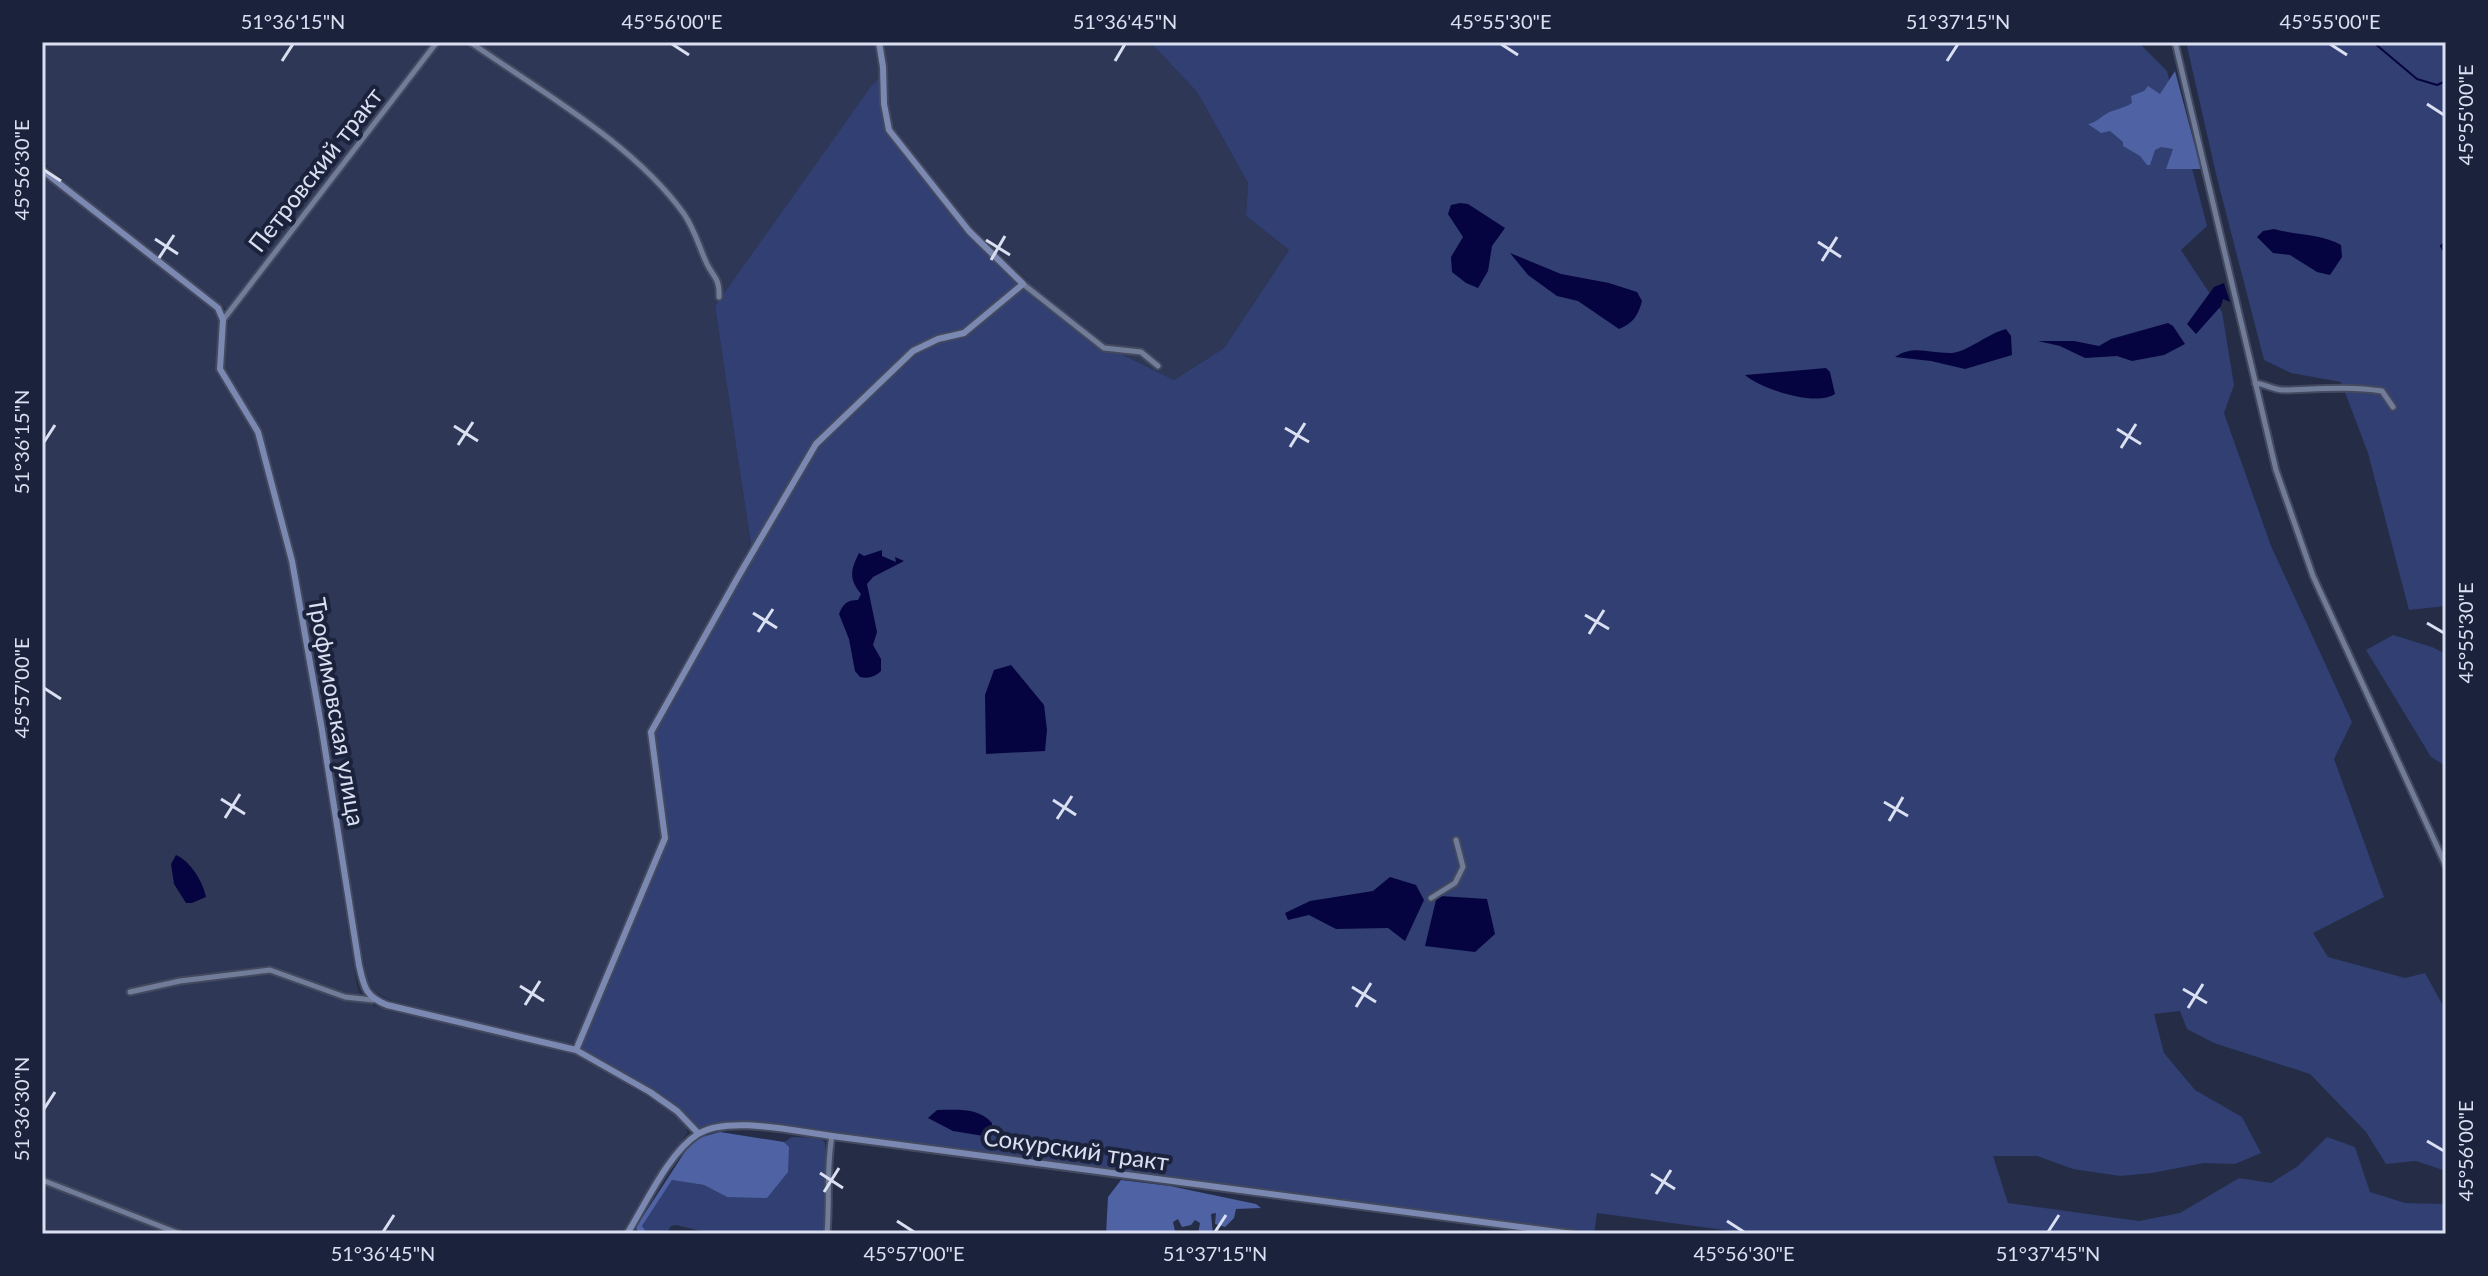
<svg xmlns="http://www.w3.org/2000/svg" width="2488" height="1276" font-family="Lato,sans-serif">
<rect width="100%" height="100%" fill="#242c46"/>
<path fill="#2e3756" d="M 42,42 L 876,43 L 879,78 L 715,306 L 751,545 L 646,733 L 661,840 L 576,1042 L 568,1046 L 392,1001 L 375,992 L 367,980 L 297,561 L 263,437 L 222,366 L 230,312 L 141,244 L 42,162 Z
M 884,42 L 1150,42 L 1197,92 L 1248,183 L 1246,216 L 1289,250 L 1224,348 L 1174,380 L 1099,343 L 1028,281 L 970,225 L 893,130 L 889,111 Z
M 42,175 L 137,251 L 218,308 L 223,320 L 216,366 L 255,433 L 294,586 L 357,986 L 360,994 L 374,1006 L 573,1053 L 675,1113 L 687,1126 L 687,1133 L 623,1234 L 42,1234 Z"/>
<path fill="#313f72" d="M 1150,42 L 2138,42 L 2167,71 L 2207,226 L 2181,250 L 2222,312 L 2234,385 L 2224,413 L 2271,546 L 2352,722 L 2334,759 L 2384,897 L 2313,933 L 2328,957 L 2405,978 L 2425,973 L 2446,1011 L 2446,1171 L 2416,1161 L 2386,1164 L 2366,1132 L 2310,1074 L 2214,1043 L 2187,1029 L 2180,1011 L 2154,1014 L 2164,1053 L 2195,1090 L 2242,1117 L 2261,1153 L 2235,1164 L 2204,1163 L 2152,1173 L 2120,1176 L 2073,1169 L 2037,1156 L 1993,1156 L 2008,1203 L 2139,1221 L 2180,1213 L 2239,1178 L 2271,1183 L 2298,1166 L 2327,1137 L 2355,1147 L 2370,1192 L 2405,1203 L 2446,1204 L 2446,1234 L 1754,1234 L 1597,1213 L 1594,1234 L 1573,1234 L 742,1125 L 698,1133 L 677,1111 L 576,1050 L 665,838 L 651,732 L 755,547 L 751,545 L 715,306 L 870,88 L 879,78 L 883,77 L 889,130 L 969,231 L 1023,284 L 1028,281 L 1099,343 L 1174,380 L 1224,348 L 1289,250 L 1246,216 L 1248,183 L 1197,92 Z
M 2186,42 L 2446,42 L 2446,606 L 2409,610 L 2368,453 L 2341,382 L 2291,373 L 2264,360 L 2217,178 Z
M 2393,635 L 2432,647 L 2446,654 L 2446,766 L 2431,757 L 2366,650 Z
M 792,1137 L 819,1138 L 825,1142 L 829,1197 L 826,1234 L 713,1234 L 676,1225 L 671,1226 L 666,1234 L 648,1234 L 642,1226 L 672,1180 L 704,1185 L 727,1197 L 789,1148 L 784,1142 Z"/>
<path fill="#4f62a4" d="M 2175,71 L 2201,169 L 2166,169 L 2173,149 L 2161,147 L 2155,150 L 2150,165 L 2147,165 L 2140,156 L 2123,146 L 2123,142 L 2110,131 L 2101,133 L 2088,124 C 2097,122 2099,118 2106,114 C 2114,109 2123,109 2132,103 L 2131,96 L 2144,91 L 2148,86 L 2160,94 Z
M 720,1132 L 784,1142 L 789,1147 L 788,1172 L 767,1198 L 727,1197 L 704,1185 L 672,1180 L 642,1226 L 648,1234 L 638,1234 L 636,1227 L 688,1147 L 698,1138 Z
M 1121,1180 L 1170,1186 L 1256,1204 L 1261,1208 L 1236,1209 L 1234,1218 L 1225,1227 L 1215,1224 L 1216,1213 L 1211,1214 L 1213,1234 L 1198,1234 L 1200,1223 L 1195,1220 L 1191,1225 L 1182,1227 L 1178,1219 L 1173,1222 L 1175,1231 L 1166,1234 L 1106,1234 L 1108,1197 Z"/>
<path fill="#060440" d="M 1460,203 L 1468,204 L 1505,228 L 1492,246 L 1488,271 L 1478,288 L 1466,283 L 1452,272 L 1451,257 L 1463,237 L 1448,214 L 1451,205 Z
M 2274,229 C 2295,235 2323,234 2341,245 L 2342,257 L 2330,275 L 2317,272 L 2290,255 L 2273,253 L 2257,237 L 2263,231 Z
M 1510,253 L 1561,274 L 1609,283 L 1637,292 L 1642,301 C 1638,316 1633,323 1619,329 L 1578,301 L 1557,296 L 1528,275 Z
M 2224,283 L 2230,302 L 2223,299 L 2221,306 L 2196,334 L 2187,324 L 2214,287 Z
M 2168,323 L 2173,326 L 2185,344 L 2164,355 L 2132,361 L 2117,356 L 2085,358 L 2060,346 L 2038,341 L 2074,341 L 2099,346 L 2111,339 Z
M 2006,329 L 2011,336 L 2012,355 L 1965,369 L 1931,361 L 1895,357 C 1914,344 1931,354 1952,353 C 1967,352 1989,333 2006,329 Z
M 1826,368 L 1830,372 L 1835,394 C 1816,407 1761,389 1745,375 Z
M 882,550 L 882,556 L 896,562 L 895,557 L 904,561 L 873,577 L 867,584 L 877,632 L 873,645 L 881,659 L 881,671 C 875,677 868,679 860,677 L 855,671 L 849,639 L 839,614 C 843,604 847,600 858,600 L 861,594 C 849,579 850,571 859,553 L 864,556 Z
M 1011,665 L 1044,705 L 1047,730 L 1045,751 L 986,754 L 985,695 L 994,670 Z
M 176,855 C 190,861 203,881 206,897 L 192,903 L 186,903 L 174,884 L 171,864 Z
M 1390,877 L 1416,885 L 1424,900 L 1405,941 L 1388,928 L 1336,929 L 1309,915 L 1288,920 L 1285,913 L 1310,901 L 1373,891 Z
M 1440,896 L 1487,899 L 1495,934 L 1475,952 L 1425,946 L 1436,900 Z
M 937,1110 C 957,1110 978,1107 992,1123 L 990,1137 L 953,1131 L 928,1118 Z"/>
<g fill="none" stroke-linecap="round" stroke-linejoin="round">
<path stroke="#060440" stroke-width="2" d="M 2373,42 L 2417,79 L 2437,85 L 2446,81
M 2446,241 L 2441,246 L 2446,255"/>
<g stroke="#43495e" stroke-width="9">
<path id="street" d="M 470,42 C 540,91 634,144 684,214 C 695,230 699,247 707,264 C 714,278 720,279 719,297
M 2175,42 L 2276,470 L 2313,576 L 2446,866
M 1023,284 L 1104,348 L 1141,352 L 1158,366
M 223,320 L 437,42
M 2255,383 C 2266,384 2275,391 2286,390 C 2319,389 2349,386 2382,391 L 2393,407
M 1431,898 L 1455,883 L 1463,867 L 1456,840
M 130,992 L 180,981 L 270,970 L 345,997 L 373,1000
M 42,1180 L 180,1234
M 827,1234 C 830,1201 826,1168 832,1136"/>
</g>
<g stroke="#43495e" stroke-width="10">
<path id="secondary" d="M 42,170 L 218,308 L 223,320 L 220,369 L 258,432 L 292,561 L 322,730 L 359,965 C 364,987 365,996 387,1005 L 576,1050 L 650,1092 L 677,1111 L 698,1133
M 576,1050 L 665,838 L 651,732 L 738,577 L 816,444 L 913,351 L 938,339 L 964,333 L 1023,284 L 969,231 L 889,130 L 884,104 L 883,67 L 879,42
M 627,1234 C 645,1205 669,1152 698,1134 C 729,1115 797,1132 832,1136 L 1573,1234"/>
</g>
<use href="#street" stroke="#717c99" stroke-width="5"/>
<use href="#secondary" stroke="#7b89b2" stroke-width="6"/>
<path stroke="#99a0b4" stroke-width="2" stroke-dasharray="12 6" stroke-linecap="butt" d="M 311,1234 L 447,1234"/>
</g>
<path fill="none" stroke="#dae0f1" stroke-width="3" d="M 672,44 L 689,55M 1501,44 L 1518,55M 2330,44 L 2347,55M 282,61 L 293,44M 1115,61 L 1125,44M 1947,61 L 1958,44M 2427,104 L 2444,115M 44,170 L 61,181M 155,239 L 178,254M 986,240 L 1010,255M 1818,242 L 1841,257M 159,258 L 174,235M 991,260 L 1005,236M 1822,261 L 1837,237M 454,426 L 478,441M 1285,428 L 1309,442M 2117,429 L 2141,444M 44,442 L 55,425M 458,445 L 473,422M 1290,447 L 1305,423M 2121,448 L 2136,424M 753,613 L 777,628M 1585,615 L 1609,629M 2427,623 L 2444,633M 758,632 L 773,609M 1589,634 L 1604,610M 44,688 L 61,699M 221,799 L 245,814M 1053,800 L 1076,815M 1884,802 L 1908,816M 225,818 L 240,794M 1057,819 L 1072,796M 1889,821 L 1903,797M 520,986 L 544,1001M 1352,987 L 1376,1002M 2183,989 L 2207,1003M 525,1005 L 540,981M 1356,1007 L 1371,983M 2188,1008 L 2203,984M 44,1109 L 55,1092M 2427,1141 L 2444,1151M 820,1173 L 843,1188M 1651,1174 L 1675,1189M 824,1192 L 839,1168M 1656,1194 L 1671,1170M 897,1221 L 914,1232M 1727,1221 L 1744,1232M 383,1232 L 394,1215M 1215,1232 L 1226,1215M 2048,1232 L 2059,1215"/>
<g text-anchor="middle" stroke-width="8" stroke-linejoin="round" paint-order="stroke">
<g font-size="24" fill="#dae0f1" stroke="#1b223b">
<text transform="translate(316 170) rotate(-52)" y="8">Петровский тракт</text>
<text transform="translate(336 712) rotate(80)" y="8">Трофимовская улица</text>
<text transform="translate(1076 1150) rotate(8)" y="8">Сокурский тракт</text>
</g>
</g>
<rect width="2488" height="1276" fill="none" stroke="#1b223b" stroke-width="88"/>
<rect x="44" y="44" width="2400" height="1188" fill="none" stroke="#dae0f1" stroke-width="3"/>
<g font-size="20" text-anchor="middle" fill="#dae0f1">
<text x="293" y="29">51°36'15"N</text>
<text x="672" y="29">45°56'00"E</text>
<text x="1125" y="29">51°36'45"N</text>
<text x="1501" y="29">45°55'30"E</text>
<text x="1958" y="29">51°37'15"N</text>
<text x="2330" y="29">45°55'00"E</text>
<text transform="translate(2466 115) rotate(-90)" y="7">45°55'00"E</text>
<text transform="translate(22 170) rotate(-90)" y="7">45°56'30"E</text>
<text transform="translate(22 442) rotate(-90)" y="7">51°36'15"N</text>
<text transform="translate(2466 633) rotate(-90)" y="7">45°55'30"E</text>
<text transform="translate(22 688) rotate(-90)" y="7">45°57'00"E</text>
<text transform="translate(22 1109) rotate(-90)" y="7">51°36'30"N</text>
<text transform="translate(2466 1151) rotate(-90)" y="7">45°56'00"E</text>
<text x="383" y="1261">51°36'45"N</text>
<text x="914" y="1261">45°57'00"E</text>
<text x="1215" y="1261">51°37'15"N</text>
<text x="1744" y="1261">45°56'30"E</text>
<text x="2048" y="1261">51°37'45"N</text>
</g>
</svg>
